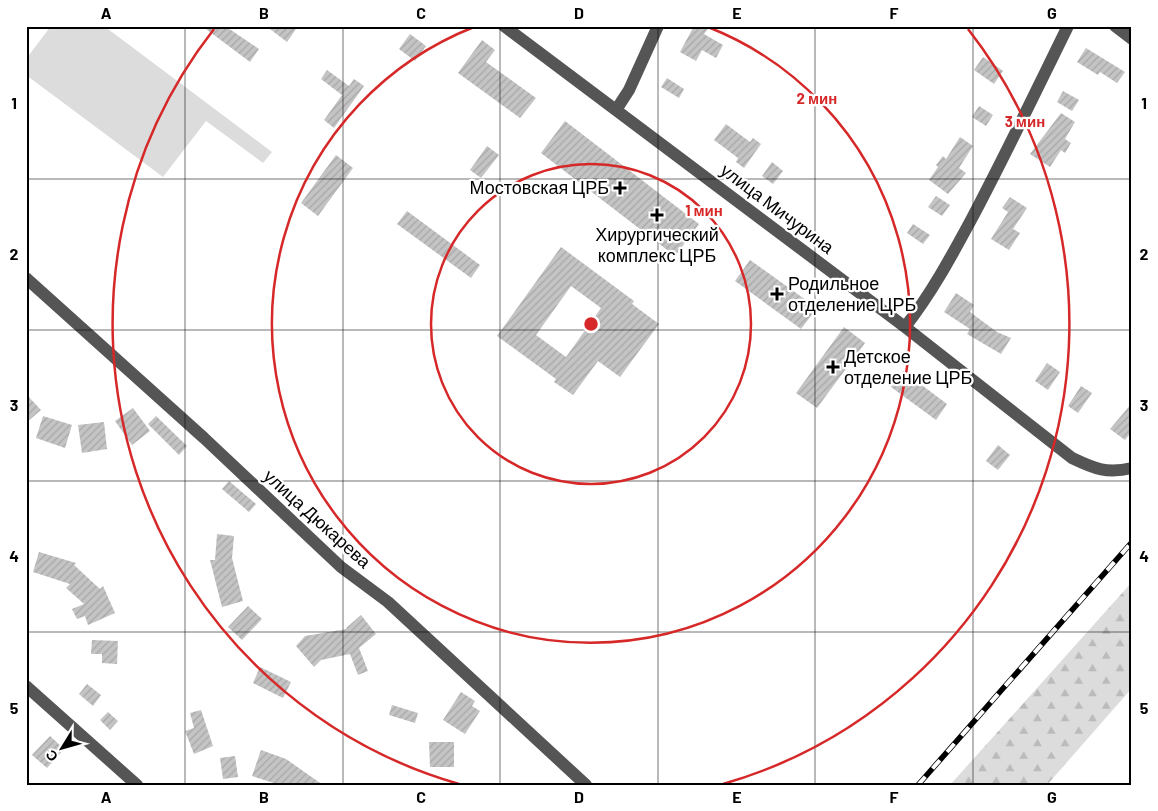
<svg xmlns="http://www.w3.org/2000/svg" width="1158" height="811" font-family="Barlow,sans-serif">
<defs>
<pattern id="forest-firs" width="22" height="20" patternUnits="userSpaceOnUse" patternTransform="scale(1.25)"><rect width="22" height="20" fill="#dcdcdc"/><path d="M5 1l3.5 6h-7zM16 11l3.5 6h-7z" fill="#bbb"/></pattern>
<pattern id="building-hatch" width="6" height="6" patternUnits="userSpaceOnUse" patternTransform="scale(1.25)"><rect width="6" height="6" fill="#c4c4c4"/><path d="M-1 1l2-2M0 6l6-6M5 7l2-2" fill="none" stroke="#a7a7a7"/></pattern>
</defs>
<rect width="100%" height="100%" fill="#fff"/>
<path fill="url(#forest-firs)" d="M 1132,582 L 1132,688 L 1047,785 L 950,785 Z"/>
<path fill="#dcdcdc" d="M 51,26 L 104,26 L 272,152 L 263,163 L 206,121 L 163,177 L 26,75 L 26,59 Z"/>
<path fill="url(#building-hatch)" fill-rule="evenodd" d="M 202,26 L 225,26 L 259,49 L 250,62 Z
M 266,26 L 298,26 L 287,42 Z
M 694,26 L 710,26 L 704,34 L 723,45 L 716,58 L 702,50 L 696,61 L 680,52 Z
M 410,34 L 426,46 L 415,61 L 399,49 Z
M 482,40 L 495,50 L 486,62 L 536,98 L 520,118 L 458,73 Z
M 1086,48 L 1125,72 L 1117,83 L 1100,72 L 1098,75 L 1077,62 Z
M 983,57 L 1003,71 L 994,84 L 974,70 Z
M 327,70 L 349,86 L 354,79 L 364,86 L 334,128 L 324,120 L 342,95 L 321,79 Z
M 667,78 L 684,89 L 679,98 L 661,87 Z
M 1063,91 L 1079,100 L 1072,111 L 1057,102 Z
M 979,106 L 993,115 L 986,126 L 972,117 Z
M 1061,113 L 1075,122 L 1065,139 L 1071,143 L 1065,153 L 1061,150 L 1050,167 L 1030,154 Z
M 565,121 L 699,224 L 675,256 L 541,153 Z
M 726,124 L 750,142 L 753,138 L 761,144 L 744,168 L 736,162 L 738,158 L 714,140 Z
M 960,137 L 973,146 L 959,168 L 966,173 L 948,194 L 929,180 L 938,167 L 936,165 L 943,156 L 946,159 Z
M 487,146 L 499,155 L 481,178 L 470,170 Z
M 336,155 L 353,168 L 318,216 L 301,203 Z
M 772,162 L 783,171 L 773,184 L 762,176 Z
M 936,196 L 950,205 L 942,216 L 928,207 Z
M 1010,197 L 1027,208 L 1013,229 L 1020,233 L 1009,250 L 991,239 L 1008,212 L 1002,208 Z
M 407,211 L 480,265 L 471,278 L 397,224 Z
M 913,224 L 930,235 L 923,244 L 907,233 Z
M 561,247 L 634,301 L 632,304 L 659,324 L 620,377 L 598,361 L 573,395 L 554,382 L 556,379 L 497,336 ZM 571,286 L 601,308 L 566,357 L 536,335 Z
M 750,260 L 817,308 L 801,329 L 735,281 Z
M 956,293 L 974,305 L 970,312 L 997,332 L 1011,338 L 1001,354 L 967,334 L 970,329 L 944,312 Z
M 844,327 L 865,343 L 817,408 L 796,393 Z
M 1047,363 L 1060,372 L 1048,390 L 1035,381 Z
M 903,371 L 947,404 L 936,420 L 891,387 Z
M 1081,386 L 1092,393 L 1078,413 L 1068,406 Z
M 26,394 L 41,410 L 26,423 Z
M 1132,403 L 1132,431 L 1125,440 L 1110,429 Z
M 133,408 L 150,431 L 132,445 L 115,421 Z
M 43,416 L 72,425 L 65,448 L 36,438 Z
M 156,416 L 187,446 L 179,455 L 148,424 Z
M 104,422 L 107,449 L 82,453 L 78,425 Z
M 998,445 L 1010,455 L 998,470 L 986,461 Z
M 229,481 L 256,504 L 249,512 L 222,489 Z
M 217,534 L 234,536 L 232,558 L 243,601 L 222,607 L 210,560 L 215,560 Z
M 39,552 L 76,563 L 74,565 L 100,589 L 103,586 L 115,613 L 88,625 L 85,616 L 77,619 L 72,609 L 84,604 L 66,588 L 70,584 L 33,572 Z
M 248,606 L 262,619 L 242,640 L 228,627 Z
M 361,615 L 376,634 L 359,648 L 368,671 L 358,675 L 350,654 L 321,660 L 314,667 L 296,646 L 305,636 L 347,629 L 346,628 Z
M 92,640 L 118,641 L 117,664 L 102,663 L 102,654 L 91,654 Z
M 260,667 L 291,682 L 283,698 L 253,683 Z
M 87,684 L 101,695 L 93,706 L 79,694 Z
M 461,692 L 475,701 L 472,706 L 480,711 L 465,734 L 443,720 Z
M 392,705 L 418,713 L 415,723 L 389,715 Z
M 201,710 L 213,746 L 194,754 L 185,731 L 194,728 L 190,713 Z
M 108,712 L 118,721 L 110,730 L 100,720 Z
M 50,736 L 64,749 L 47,768 L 32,755 Z
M 429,742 L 454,742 L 454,767 L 430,767 Z
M 261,750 L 286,759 L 323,785 L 280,785 L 252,776 Z
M 235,756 L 238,777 L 223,779 L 220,758 Z"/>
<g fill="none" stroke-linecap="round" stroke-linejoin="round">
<path stroke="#555" stroke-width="12" d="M 504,26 L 905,327 L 1072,458 C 1095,469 1107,474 1132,468
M 1115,26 L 1132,39
M 616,110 L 629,90 L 658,26
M 26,278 L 204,438 L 341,567 L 388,602 L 586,785
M 905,327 C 931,294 951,257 971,220 C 1005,156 1036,91 1068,26
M 26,686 L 137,785"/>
<g stroke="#000" stroke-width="5.5">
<path id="rail" d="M 918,785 L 1132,542"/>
</g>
<use href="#rail" stroke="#fff" stroke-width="4" stroke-dasharray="11" stroke-linecap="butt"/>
</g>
<path fill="none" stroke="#000" stroke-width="1" stroke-opacity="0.55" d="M 185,26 L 185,785M 343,26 L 343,785M 500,26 L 500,785M 658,26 L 658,785M 815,26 L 815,785M 973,26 L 973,785M 26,179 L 1132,179M 26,330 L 1132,330M 26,481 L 1132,481M 26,632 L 1132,632"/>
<g fill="none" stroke="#d62828" stroke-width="2.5">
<circle cx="591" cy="324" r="160"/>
<path d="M708 27A319 319 0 1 1 474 27"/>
<path d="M459 784A479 479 0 0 1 214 29M968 29A479 479 0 0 1 723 784"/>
</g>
<g fill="#000" stroke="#fff" stroke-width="2">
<path d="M617.5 180.5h5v5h5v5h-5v5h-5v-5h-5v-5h5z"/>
<path d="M654.5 207.5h5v5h5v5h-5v5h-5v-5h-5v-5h5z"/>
<path d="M774.5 286.5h5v5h5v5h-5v5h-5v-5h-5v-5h5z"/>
<path d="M830.5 359.5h5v5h5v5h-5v5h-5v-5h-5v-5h5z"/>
</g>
<g text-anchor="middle" stroke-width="4.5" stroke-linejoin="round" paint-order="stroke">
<g font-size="18" fill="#000" stroke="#fff" text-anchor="start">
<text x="609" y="194" text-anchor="end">Мостовская ЦРБ</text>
<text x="657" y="241" text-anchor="middle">Хирургический<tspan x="657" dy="21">комплекс ЦРБ</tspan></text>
<text x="788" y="290">Родильное<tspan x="788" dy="21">отделение ЦРБ</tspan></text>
<text x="844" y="363">Детское<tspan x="844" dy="21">отделение ЦРБ</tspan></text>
</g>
<g font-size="18" fill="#000" stroke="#fff">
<text transform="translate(777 209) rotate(37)" y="6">улица Мичурина</text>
<text transform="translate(317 519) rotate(42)" y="6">улица Дюкарева</text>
</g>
</g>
<circle cx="591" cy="324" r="8" fill="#d62828" stroke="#fff" stroke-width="2.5"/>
<g font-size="15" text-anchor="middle" font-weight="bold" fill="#d62828" stroke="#fff" stroke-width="4.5" stroke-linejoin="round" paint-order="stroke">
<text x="817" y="104">2 мин</text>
<text x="1025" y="127">3 мин</text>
<text x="704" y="216">1 мин</text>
</g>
<rect width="1158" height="811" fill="none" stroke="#ffffff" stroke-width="55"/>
<g transform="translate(62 748) rotate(233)" stroke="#ffffff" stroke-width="4" paint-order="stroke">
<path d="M0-4L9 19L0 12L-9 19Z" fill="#000000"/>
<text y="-8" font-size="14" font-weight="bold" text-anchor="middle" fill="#000000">С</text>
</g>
<rect x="28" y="28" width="1102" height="756" fill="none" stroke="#000" stroke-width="2"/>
<g font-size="16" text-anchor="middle" font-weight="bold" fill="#000">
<text x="106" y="19">A</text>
<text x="264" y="19">B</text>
<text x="421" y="19">C</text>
<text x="579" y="19">D</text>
<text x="737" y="19">E</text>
<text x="894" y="19">F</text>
<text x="1052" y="19">G</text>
<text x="14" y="109">1</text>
<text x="1144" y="109">1</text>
<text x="14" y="260">2</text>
<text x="1144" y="260">2</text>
<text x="14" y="411">3</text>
<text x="1144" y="411">3</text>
<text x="14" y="562">4</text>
<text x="1144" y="562">4</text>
<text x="14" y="714">5</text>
<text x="1144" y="714">5</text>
<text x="106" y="803">A</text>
<text x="264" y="803">B</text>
<text x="421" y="803">C</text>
<text x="579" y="803">D</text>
<text x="737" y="803">E</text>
<text x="894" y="803">F</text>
<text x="1052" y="803">G</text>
</g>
</svg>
